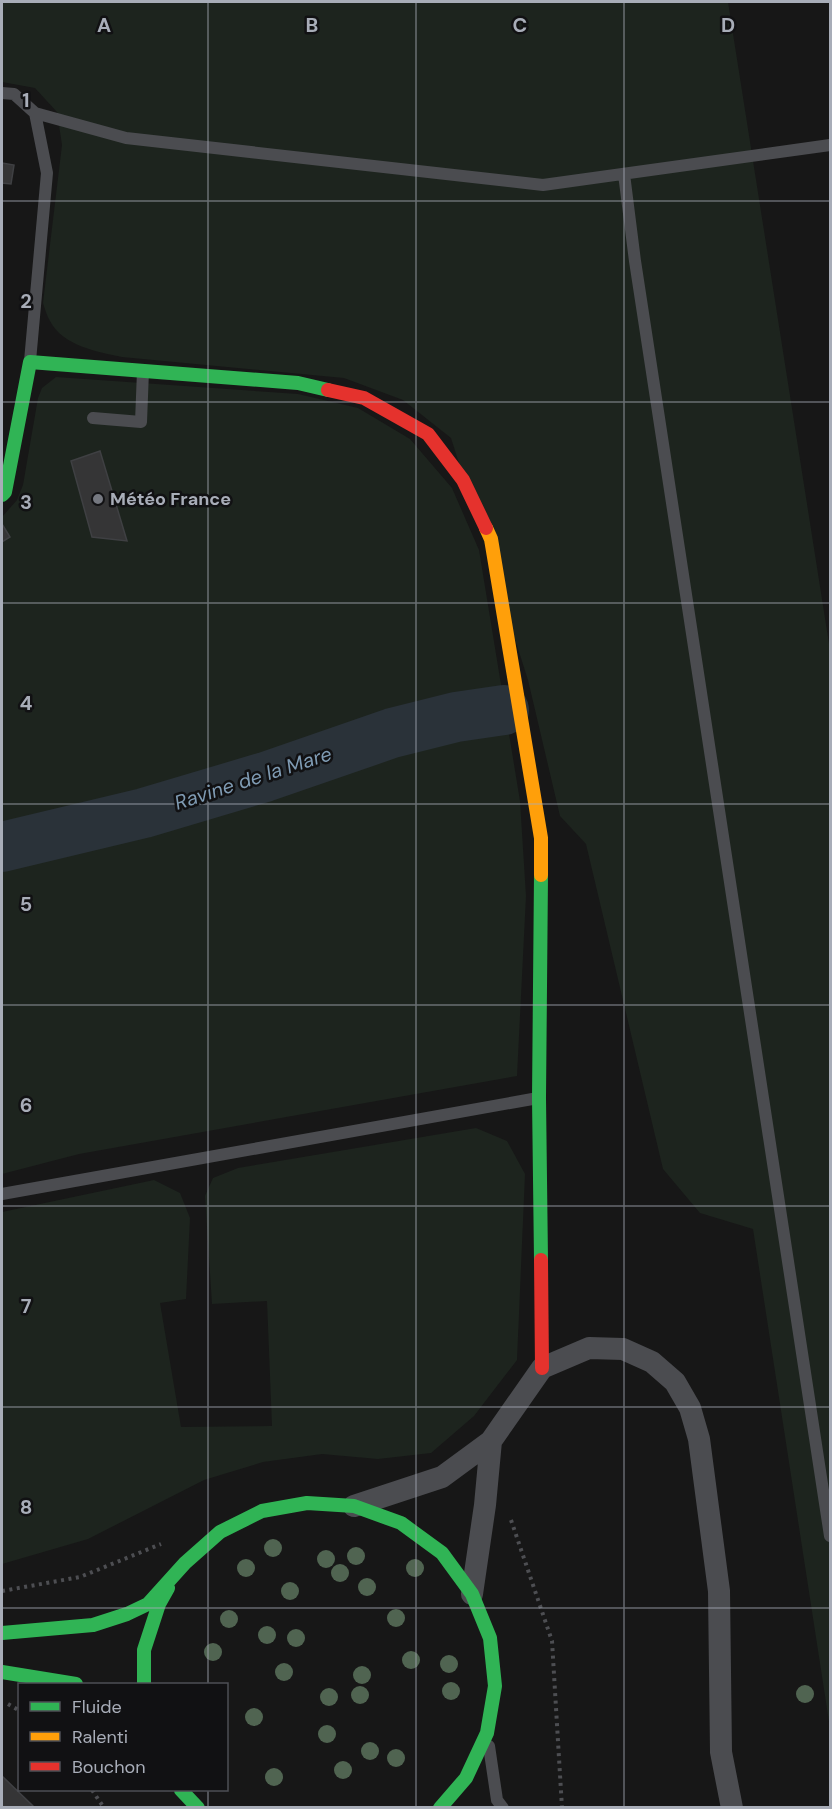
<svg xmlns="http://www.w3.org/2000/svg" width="832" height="1809" font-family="'DM Sans',sans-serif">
<rect width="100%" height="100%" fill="#171717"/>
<path fill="#1d241e" d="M 2,2 L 728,2 L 830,650 L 830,1728 L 753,1229 L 700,1213 L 663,1169 L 586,844 L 560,816 L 528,680 L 451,438 L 403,400 L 344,378 L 122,357 C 98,352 63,346 50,321 C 47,316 45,309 43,303 L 62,145 L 57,112 L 35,88 L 2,82 Z
M 56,377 L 298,394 L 358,408 L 410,439 L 452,488 L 479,550 L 520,801 L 526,896 L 517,1076 L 79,1154 L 2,1174 L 2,517 L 17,500 L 23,485 L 38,398 L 42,388 Z
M 476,1128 L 507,1141 L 525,1174 L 517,1360 L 474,1416 L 431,1453 L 378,1459 L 322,1454 L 263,1462 L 204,1480 L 88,1539 L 2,1564 L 2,1212 L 154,1180 L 180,1193 L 190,1218 L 186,1299 L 160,1303 L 181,1427 L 272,1426 L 267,1301 L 212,1304 L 205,1196 L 213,1178 L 238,1168 Z"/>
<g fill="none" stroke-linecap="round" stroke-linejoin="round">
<path stroke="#2a3239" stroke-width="50" d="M 2,847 L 144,813 L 265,777 L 392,733 L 456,717 L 504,710"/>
</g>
<path fill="#353536" stroke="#3f4043" stroke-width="1.5" d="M 2,163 L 14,165 L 11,184 L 2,183 Z
M 100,451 L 127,541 L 92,537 L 71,461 Z
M 2,524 L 10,537 L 2,542 Z
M 2,1776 L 33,1806 L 34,1808 L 2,1808 Z"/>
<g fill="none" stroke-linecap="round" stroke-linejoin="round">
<path stroke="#4d4e52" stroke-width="4" stroke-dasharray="3 4.5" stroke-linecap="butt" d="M 511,1520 L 552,1641 L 562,1808
M 2,1591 L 80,1577 L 161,1544
M 8,1704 L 20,1711
M 92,1790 L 104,1808"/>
<path stroke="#4b4c50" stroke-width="12" d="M 2,93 L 14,94 L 35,113 L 126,138 L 543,185 L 830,145
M 624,174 L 635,261 L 830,1536
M 30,361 L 47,173 L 35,113
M 93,418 L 141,422 L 143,371
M 2,1194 L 538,1098
M 489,1746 L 497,1800 L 503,1808"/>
<path stroke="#4b4c50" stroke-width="22" d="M 354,1506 L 442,1477 L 491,1441 L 542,1368 L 589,1348 L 623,1349 L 652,1362 L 675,1382 L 690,1408 L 699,1439 L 719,1591 L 721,1752 L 732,1808
M 472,1594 L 485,1505 L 491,1441"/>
<path stroke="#30b455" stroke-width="14" d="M 2,495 L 5,492 L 30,362 L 298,383 L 328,390
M 541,875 L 539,1098 L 541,1260
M 2,1633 L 93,1625 L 127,1614 L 148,1604 L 185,1563 L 220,1532 L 262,1511 L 307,1503 L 354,1506 L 401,1523 L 442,1553 L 472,1594 L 490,1638 L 495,1686 L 487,1733 L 466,1778 L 440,1808
M 2,1672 L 76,1684
M 144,1684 L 144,1650 L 159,1604 L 168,1588
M 181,1790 L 198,1808"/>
<path stroke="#ff9f0a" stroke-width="14" d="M 486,528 L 491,539 L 541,838 L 541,875"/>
<path stroke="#e5322d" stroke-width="14" d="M 328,390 L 364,398 L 428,434 L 463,480 L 486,528
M 541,1260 L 542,1368"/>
</g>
<g fill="#506451">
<circle cx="273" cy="1548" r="9"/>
<circle cx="356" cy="1556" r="9"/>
<circle cx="326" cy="1559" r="9"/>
<circle cx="246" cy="1568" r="9"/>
<circle cx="415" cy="1568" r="9"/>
<circle cx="340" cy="1573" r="9"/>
<circle cx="367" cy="1587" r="9"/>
<circle cx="290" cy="1591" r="9"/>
<circle cx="396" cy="1618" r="9"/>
<circle cx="229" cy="1619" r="9"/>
<circle cx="267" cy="1635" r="9"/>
<circle cx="296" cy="1638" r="9"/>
<circle cx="213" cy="1652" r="9"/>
<circle cx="411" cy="1660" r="9"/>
<circle cx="449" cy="1664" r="9"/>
<circle cx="284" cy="1672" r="9"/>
<circle cx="362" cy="1675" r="9"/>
<circle cx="451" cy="1691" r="9"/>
<circle cx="805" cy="1694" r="9"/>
<circle cx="360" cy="1695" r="9"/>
<circle cx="329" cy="1697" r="9"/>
<circle cx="254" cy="1717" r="9"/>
<circle cx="327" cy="1734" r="9"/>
<circle cx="370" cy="1751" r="9"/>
<circle cx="396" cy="1758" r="9"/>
<circle cx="343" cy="1770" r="9"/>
<circle cx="274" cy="1777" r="9"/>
</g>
<path fill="none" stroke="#a8adb8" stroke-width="1.5" stroke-opacity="0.55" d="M 208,2 L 208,1684M 416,2 L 416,1808M 624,2 L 624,1808M 2,201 L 830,201M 2,402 L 830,402M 2,603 L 830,603M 2,804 L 830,804M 2,1005 L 830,1005M 2,1206 L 830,1206M 2,1407 L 830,1407M 2,1608 L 830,1608M 208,1790 L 208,1808"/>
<circle fill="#757880" stroke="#111113" stroke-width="2" cx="98" cy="499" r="6"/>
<g text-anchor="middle" stroke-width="5" stroke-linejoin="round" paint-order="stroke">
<g font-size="18" font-weight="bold" fill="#a8adb8" stroke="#111113" text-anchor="start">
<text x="110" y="505">Météo France</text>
</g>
<g font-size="20" font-style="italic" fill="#7f9bb3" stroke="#111113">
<text transform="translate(253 778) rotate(-18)" y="7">Ravine de la Mare</text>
</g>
</g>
<g font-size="20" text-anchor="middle" font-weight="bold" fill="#a8adb8" stroke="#111113" stroke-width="5" stroke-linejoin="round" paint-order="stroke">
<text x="104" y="32">A</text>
<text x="312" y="32">B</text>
<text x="520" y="32">C</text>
<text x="728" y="32">D</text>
<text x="26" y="107">1</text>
<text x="26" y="308">2</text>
<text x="26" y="509">3</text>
<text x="26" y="710">4</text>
<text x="26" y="911">5</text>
<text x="26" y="1112">6</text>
<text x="26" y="1313">7</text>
<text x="26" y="1514">8</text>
</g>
<rect width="832" height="1809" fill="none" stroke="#a8adb8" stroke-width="6"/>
<rect x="18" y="1683" width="210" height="108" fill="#111113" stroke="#4d4f55" stroke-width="1.5"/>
<rect x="30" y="1702" width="30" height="9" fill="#30b455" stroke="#4d4f55" stroke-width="1.5"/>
<text x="72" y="1713" font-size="18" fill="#a8adb8">Fluide</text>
<rect x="30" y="1732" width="30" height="9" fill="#ff9f0a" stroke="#4d4f55" stroke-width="1.5"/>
<text x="72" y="1743" font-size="18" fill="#a8adb8">Ralenti</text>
<rect x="30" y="1762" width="30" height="9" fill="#e5322d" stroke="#4d4f55" stroke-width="1.5"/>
<text x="72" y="1773" font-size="18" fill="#a8adb8">Bouchon</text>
</svg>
